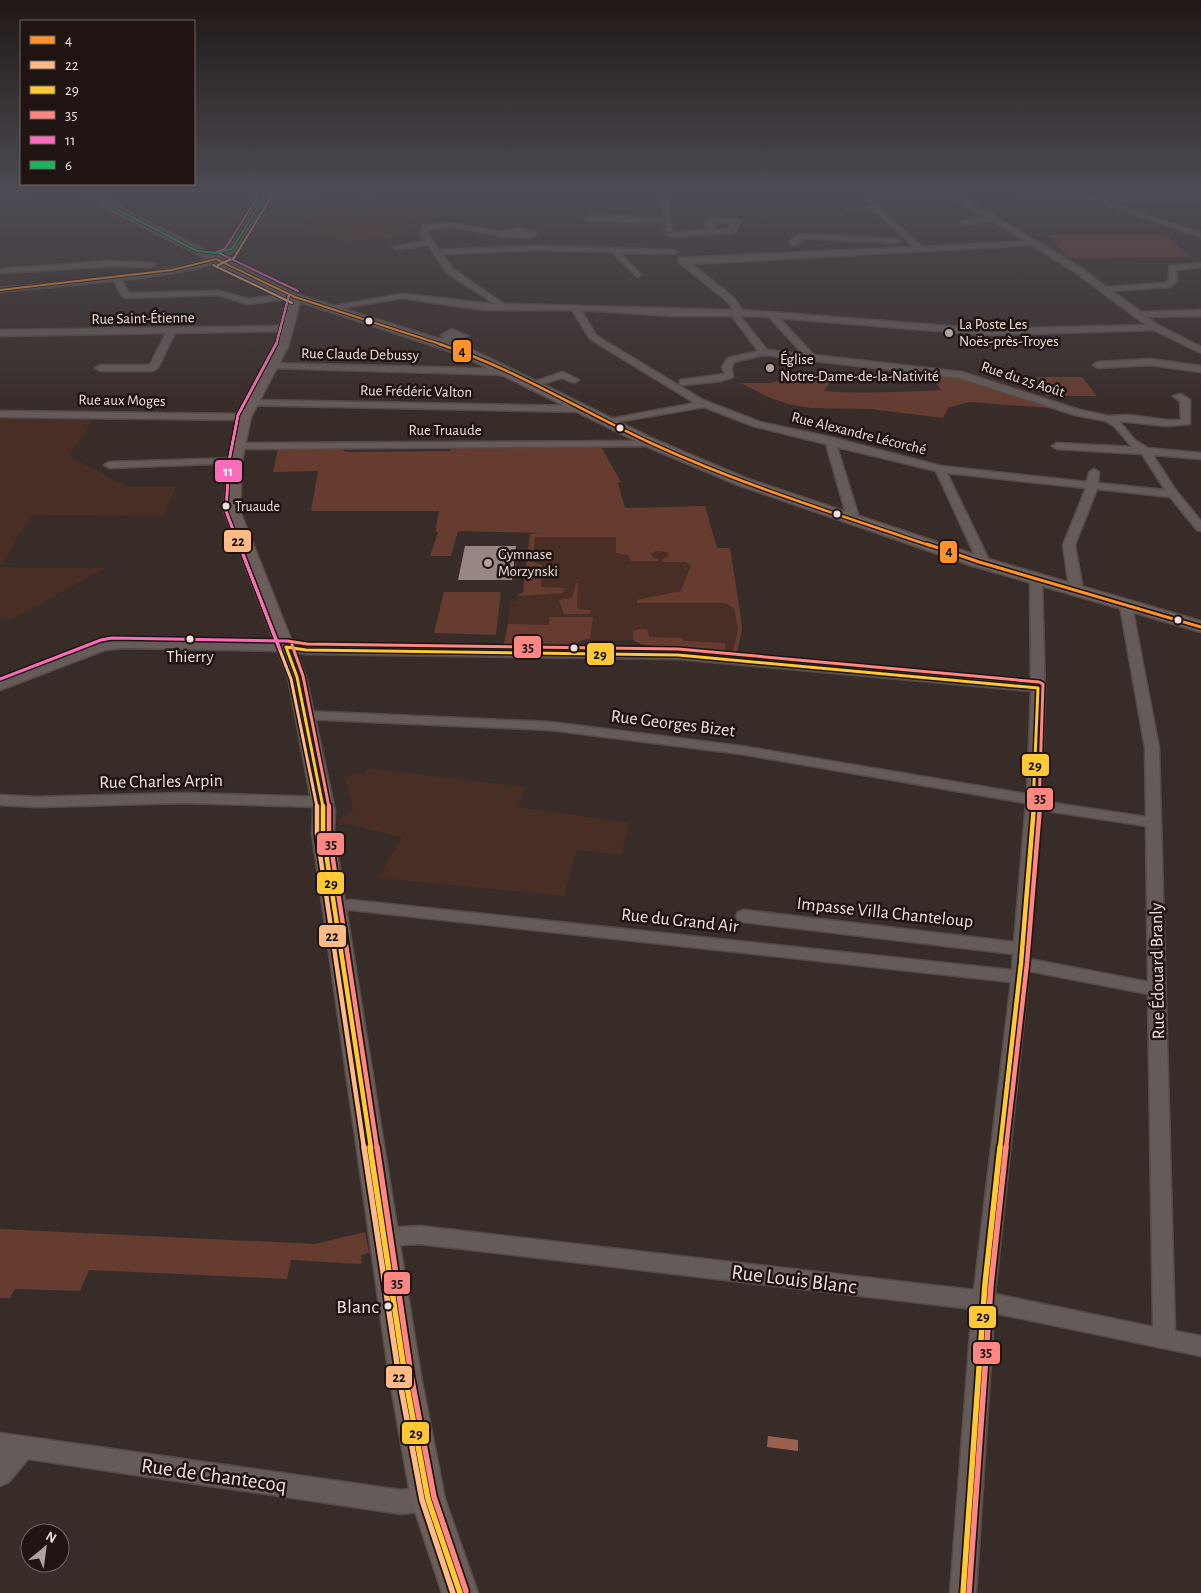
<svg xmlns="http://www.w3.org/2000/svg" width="1201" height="1593" font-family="'Alegreya Sans',sans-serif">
<rect width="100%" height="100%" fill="#382c28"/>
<path fill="#492e25" d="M 381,207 L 420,208 L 432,212 L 428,219 L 411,221 L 408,227 L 412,236 L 344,242 L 339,236 L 306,237 L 306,229 L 310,224 L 300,221 L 303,215 L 314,213 L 317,210 L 352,211 L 350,215 L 360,215 L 362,213 L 378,212 Z
M 0,418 L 94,418 L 70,456 L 127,487 L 176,487 L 163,516 L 32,515 L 0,567 L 105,568 L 11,620 L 0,620 Z
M 551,533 L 715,540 L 717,548 L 730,548 L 741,619 L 742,630 L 737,652 L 643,645 L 633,640 L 583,641 L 576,645 L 504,644 L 511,601 L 517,601 L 517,596 L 523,592 L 530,534 Z
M 368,768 L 525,787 L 518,807 L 630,823 L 621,855 L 576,850 L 564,896 L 377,878 L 403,837 L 337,822 L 336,818 L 343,818 L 353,810 L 345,778 L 356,773 L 364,776 Z"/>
<path fill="#663c30" d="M 1048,235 L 1166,235 L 1191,257 L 1068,258 Z
M 929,373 L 960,377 L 1050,408 L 969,402 L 948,408 L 943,418 L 870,409 L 812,408 L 792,405 L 770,398 L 741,383 L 768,383 L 802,377 L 830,383 L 824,391 C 863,394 901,392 941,390 Z
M 1033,377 L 1082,377 L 1097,396 L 1046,396 Z
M 601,447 L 621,482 L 618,483 L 625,508 L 705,506 L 717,548 L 730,548 L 741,619 L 742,630 L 737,652 L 733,651 L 738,630 L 734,608 L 725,603 L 637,603 L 637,600 L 681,591 L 691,565 L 685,562 L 663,562 L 663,559 L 669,556 L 667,552 L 656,551 L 651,554 L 653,558 L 659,559 L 658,561 L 631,561 L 628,555 L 616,553 L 616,537 L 535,537 L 533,560 L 534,562 L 542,565 L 541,587 L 564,588 L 563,593 L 517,596 L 523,592 L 530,534 L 542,533 L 458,531 L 451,556 L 430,556 L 438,532 L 436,531 L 436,528 L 439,511 L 311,511 L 318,471 L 273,472 L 278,448 L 337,448 L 347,452 L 449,451 L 454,448 Z
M 576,583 L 578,583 L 577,609 L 591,610 L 590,614 L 564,614 L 559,600 L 572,598 Z
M 444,592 L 501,592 L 496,635 L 434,633 Z
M 550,617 L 593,617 L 590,639 L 581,640 L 576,645 L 504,644 L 508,624 L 549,625 Z
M 638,629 L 647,629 L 650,637 L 682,638 L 683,641 L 726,643 L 724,651 L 643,645 L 633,640 L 633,631 Z
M 0,1229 L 315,1244 L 365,1232 L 369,1253 L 361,1255 L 362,1263 L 359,1264 L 291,1260 L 287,1279 L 89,1270 L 80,1291 L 15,1289 L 10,1298 L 0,1298 Z"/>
<path fill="#9a614e" d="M 768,1436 L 798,1440 L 798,1451 L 767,1447 Z"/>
<path fill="#978782" d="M 465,546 L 516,546 L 512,580 L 458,580 Z"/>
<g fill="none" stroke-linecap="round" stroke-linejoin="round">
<g stroke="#554a46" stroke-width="3">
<path id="street" d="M 13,191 L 31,191 L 0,197 L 0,193 Z
M 264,191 L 271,191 L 269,195 L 317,191 L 289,199 L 267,199 L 236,249 C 217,272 151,276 122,280 L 129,293 L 219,291 L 248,299 L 292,294 L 295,294 L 295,298 L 248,304 L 218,295 L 126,298 L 122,296 L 114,281 L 0,292 L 0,288 C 43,283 208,274 231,246 Z
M 357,191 L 376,191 L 373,193 Z
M 660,191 L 666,191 L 672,231 L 666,231 L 664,223 L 589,221 L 585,219 L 591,214 L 662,219 Z
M 867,191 L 965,199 L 1081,268 L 1106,287 L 1165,283 L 1169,280 L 1169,266 L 1201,263 L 1201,267 L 1176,270 L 1177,281 L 1170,287 L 1112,291 L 1141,312 L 1201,310 L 1201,316 L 1147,317 L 1158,325 L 1201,347 L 1201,353 L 1154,330 L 987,335 L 779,318 L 814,355 L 962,372 L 1080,410 L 1109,416 L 1128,415 L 1167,420 L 1181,420 L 1180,401 L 1173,396 L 1181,394 L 1190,400 L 1190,424 L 1167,426 L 1119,421 L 1135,440 L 1148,448 L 1201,453 L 1201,459 L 1153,455 L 1177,492 L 1201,521 L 1201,531 L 1197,530 L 1170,497 L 1097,489 L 1075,545 L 1082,584 L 1078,594 L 1070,594 L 1063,545 L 1086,488 L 947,473 L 988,558 L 983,565 L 979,566 L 973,562 L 976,558 L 936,471 L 837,447 L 858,514 L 852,521 L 848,522 L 842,519 L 846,514 L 826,444 L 753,426 L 704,407 L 605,424 L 605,420 L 609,419 L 695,403 L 590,339 L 572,310 L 483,310 L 402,298 L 326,311 L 322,308 L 402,294 L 495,304 L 447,273 L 428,245 L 396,249 L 392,247 L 425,241 L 420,234 L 423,225 L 450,223 L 502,232 L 520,228 L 537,233 L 530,238 L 500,236 L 450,227 L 429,229 L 428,234 L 439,250 L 537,246 L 674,250 L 678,252 L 674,254 L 621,253 L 641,275 L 637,277 L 612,252 L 537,250 L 442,254 L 453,269 L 504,304 L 733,310 L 728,302 L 679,262 L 679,258 L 914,247 L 875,211 L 846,210 L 848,207 L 872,207 ZM 874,194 L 961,202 L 987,218 L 961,221 L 961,225 L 993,221 L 1025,241 L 922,247 L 885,213 ZM 1032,245 L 1075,272 L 1146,325 L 987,329 L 742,310 L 734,298 L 692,264 ZM 581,310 L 672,316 L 732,316 L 758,351 L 728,358 L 722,367 L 725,374 L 680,380 L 680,384 L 683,385 L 721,381 L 733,377 L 732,367 L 734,362 L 764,355 L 960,378 L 1075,415 L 1106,421 L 1115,427 L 1132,447 L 1057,443 L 1052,446 L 1057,449 L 1142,454 L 1165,490 L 1098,483 L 1099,472 L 1094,469 L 1089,472 L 1087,482 L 941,466 L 830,437 L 760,422 L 703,400 L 605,341 L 596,335 ZM 740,316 L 769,317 L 803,354 L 767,350 Z
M 1017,191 L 1133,199 L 1201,197 L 1201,201 L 1156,203 L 1110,202 Z
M 1108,203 L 1201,233 L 1201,237 L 1108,205 Z
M 708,218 L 737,219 L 741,221 L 735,232 L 728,233 L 670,237 L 666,235 L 670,233 L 708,230 L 704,223 ZM 713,222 L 732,223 L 729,229 L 715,230 Z
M 799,234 L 896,239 L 900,241 L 896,243 L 804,238 L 796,245 L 790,245 L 790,241 Z
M 113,261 L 151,263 L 155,265 L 151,267 L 113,266 L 0,273 L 0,269 Z
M 286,326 L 289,327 L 289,331 L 175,333 L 158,368 L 153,371 L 100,371 L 95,368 L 100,365 L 150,365 L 166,333 L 0,336 L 0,330 Z
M 452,329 L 468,336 L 435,344 L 435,340 L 444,338 L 441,335 Z
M 1150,359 L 1201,366 L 1201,372 L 1150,365 L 1098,368 L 1093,365 L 1098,362 Z
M 272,363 L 508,369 L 513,372 L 508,375 L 269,368 L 269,364 Z
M 563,372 L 579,380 L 574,383 L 562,378 L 532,387 L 527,384 Z
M 251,400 L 581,406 L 586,409 L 581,412 L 248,405 L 248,401 Z
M 0,411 L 244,414 L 249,417 L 244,420 L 0,417 Z
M 653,441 L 657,442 L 657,446 L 237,449 L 232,446 L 237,443 Z
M 235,458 L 239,459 L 239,463 L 109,468 L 104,465 L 109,462 Z
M 1036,575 L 1042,579 L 1045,693 L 1041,801 L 1146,817 L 1145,748 L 1120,606 L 1126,602 L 1132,606 L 1159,748 L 1175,1331 L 1201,1336 L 1201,1356 L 994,1313 L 976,1593 L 950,1593 L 972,1309 L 420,1244 L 384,1246 L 377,1243 L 374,1237 L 377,1231 L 384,1228 L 420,1226 L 974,1290 L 1011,982 L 351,910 L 329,910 L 327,906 L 329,902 L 351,900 L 1012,970 L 1013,954 L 744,922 L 738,920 L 736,916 L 738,912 L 744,910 L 1014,942 L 1026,803 L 741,754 L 550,730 L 304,719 L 297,715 L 304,711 L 550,722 L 741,746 L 1027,794 L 1031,691 L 678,659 L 306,654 L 286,651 L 124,648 L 105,650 L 0,690 L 0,681 L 98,643 L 124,640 L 286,643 L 306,646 L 678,651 L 1031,683 L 1030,579 ZM 1041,810 L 1146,826 L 1148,982 L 1030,959 ZM 1029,971 L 1148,994 L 1153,1327 L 995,1294 Z
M 184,793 L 322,797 L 330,802 L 322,807 L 184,803 L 37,807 L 0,805 L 0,795 L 37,797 Z
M 0,1433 L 401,1490 L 428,1487 L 437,1490 L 440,1499 L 437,1508 L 428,1511 L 401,1514 L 28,1459 L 9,1482 L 0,1486 Z"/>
</g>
<g stroke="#554a46" stroke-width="3">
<path id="secondary" d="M 84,191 L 95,191 L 136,216 L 296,294 L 471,349 L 658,441 L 748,479 L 985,558 L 1201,621 L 1201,632 L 973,566 L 738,485 L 648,447 L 461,355 L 300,302 L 288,347 L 251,417 L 242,461 L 240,511 L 306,677 L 335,811 L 334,833 L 421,1376 L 445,1499 L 478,1593 L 442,1593 L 411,1499 L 389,1376 L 312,833 L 313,811 L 288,677 L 224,511 L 228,461 L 237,417 L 276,347 L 289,299 L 128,220 L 98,203 Z"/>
</g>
<use href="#street" fill="#655b58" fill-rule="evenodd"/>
<use href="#secondary" fill="#6b5e5a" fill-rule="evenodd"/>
<g stroke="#1f1411" stroke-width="4">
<path id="bus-1-far2" d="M 216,259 L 295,297 L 443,345
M 0,290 L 172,270 L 216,259"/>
</g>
<g stroke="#1f1411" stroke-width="5">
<path id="bus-1-far1" d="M 439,344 C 514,368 581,411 653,444 C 742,485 837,514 931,546"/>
</g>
<g stroke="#1f1411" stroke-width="6">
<path id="bus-1" d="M 927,544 L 979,562 L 1201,627"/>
</g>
<g stroke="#1f1411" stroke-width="4">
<path id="bus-2-far4" d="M 213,265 L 292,303
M 218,265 L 234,258 L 273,194
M 276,345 L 289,295"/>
</g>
<g stroke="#1f1411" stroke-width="5">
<path id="bus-2-far3" d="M 239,546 L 226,511 L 229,461 L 238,415 L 276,344"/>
</g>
<g stroke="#1f1411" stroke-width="6">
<path id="bus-2-far2" d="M 239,544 L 291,679 L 317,807"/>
</g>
<g stroke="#1f1411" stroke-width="8">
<path id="bus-2-far1" d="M 317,806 L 317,834 L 364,1148"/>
</g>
<g stroke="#1f1411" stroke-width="9">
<path id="bus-2" d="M 364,1147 L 399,1377 L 422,1500 L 453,1593"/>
</g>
<g stroke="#1f1411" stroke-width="6">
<path id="bus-3-far2" d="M 286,647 L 306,650 L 678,655 L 1038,688 L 1033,807
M 286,647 L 297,677 L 323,807"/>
</g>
<g stroke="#1f1411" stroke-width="8">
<path id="bus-3-far1" d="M 323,806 L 323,833 L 371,1148
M 1000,1148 L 1021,963 L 1034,806"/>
</g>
<g stroke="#1f1411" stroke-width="9">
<path id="bus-3" d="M 370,1147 L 405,1376 L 428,1499 L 460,1593
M 963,1593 L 985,1284 L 1000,1147"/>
</g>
<g stroke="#1f1411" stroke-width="6">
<path id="bus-4-far2" d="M 287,641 L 307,644 L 678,649 L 1039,682 L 1043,684 L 1039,807
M 292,645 L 303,676 L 329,807"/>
</g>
<g stroke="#1f1411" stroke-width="8">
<path id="bus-4-far1" d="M 329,806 L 329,833 L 377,1148
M 1006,1148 L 1027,963 L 1040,806"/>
</g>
<g stroke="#1f1411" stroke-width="9">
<path id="bus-4" d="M 377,1147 L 411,1375 L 434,1497 L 466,1591
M 969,1593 L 991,1285 L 1006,1147"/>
</g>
<g stroke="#1f1411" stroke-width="4">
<path id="bus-5-far2" d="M 214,253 L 225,249 L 261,191
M 219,253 L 298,291
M 276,345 L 289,295"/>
</g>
<g stroke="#1f1411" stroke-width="5">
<path id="bus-5-far1" d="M 240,546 L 226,511 L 229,461 L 238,415 L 276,344"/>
</g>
<g stroke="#1f1411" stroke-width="6">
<path id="bus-5" d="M 239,544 L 280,649
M 0,679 L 101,640 L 112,638 L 286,641"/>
</g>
<g stroke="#1f1411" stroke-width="4">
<path id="bus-6" d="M 89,191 L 101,201 L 197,251 L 215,253 L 232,249 L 268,191"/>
</g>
<use href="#bus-1-far2" stroke="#ff9329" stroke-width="2"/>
<use href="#bus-1-far1" stroke="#ff9329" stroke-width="2.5"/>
<use href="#bus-1" stroke="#ff9329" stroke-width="3"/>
<use href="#bus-2-far4" stroke="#ffbb86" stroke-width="2"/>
<use href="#bus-2-far3" stroke="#ffbb86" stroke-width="2.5"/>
<use href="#bus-2-far2" stroke="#ffbb86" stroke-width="3"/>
<use href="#bus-2-far1" stroke="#ffbb86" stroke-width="4.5"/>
<use href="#bus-2" stroke="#ffbb86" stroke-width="5.5"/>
<use href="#bus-3-far2" stroke="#ffc936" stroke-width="3"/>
<use href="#bus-3-far1" stroke="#ffc936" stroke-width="4.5"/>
<use href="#bus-3" stroke="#ffc936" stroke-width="5.5"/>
<use href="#bus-4-far2" stroke="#fe8784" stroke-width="3"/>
<use href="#bus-4-far1" stroke="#fe8784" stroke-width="4.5"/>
<use href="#bus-4" stroke="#fe8784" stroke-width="5.5"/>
<use href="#bus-5-far2" stroke="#fa6cbb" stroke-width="2"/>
<use href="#bus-5-far1" stroke="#fa6cbb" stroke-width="2.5"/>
<use href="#bus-5" stroke="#fa6cbb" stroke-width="3"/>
<use href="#bus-6" stroke="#13b75e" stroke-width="2"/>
</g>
<linearGradient id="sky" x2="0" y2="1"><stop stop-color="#1f1816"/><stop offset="0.46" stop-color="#4d4b53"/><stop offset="1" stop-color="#4d4b53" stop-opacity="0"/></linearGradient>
<rect width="1201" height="414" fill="url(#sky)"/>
<g fill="#f1e1dc" stroke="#1f1411" stroke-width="2">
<circle cx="369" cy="321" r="4.5"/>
<circle cx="620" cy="428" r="4.5"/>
<circle cx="226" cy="506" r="4.5"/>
<circle cx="837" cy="514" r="4.5"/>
<circle cx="1178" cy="620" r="4.5"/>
<circle cx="190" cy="639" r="4.5"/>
<circle cx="574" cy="648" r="4.5"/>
<circle cx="388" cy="1306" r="4.5"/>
</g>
<g fill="#b0a29d" stroke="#1f1411" stroke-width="2">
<circle cx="949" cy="333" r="5"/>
<circle cx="770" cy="368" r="5"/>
<circle cx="488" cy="563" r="5"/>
</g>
<g text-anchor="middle" stroke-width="5" stroke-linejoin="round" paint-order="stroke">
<g font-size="14" fill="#f1e1dc" stroke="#1f1411" text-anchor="start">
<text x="235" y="511">Truaude</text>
</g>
<g font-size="15" fill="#f1e1dc" stroke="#1f1411">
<text transform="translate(143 318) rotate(-1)" y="5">Rue Saint-Étienne</text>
<text transform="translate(360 354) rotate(1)" y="5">Rue Claude Debussy</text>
<text transform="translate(1023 379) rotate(18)" y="5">Rue du 25 Août</text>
<text transform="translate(416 391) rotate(1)" y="5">Rue Frédéric Valton</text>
<text transform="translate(122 400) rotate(1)" y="5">Rue aux Moges</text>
<text x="445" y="435">Rue Truaude</text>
<text transform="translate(859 433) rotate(14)" y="5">Rue Alexandre Lécorché</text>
</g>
<g font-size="15" fill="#f1e1dc" stroke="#1f1411" text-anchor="start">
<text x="959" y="329">La Poste Les<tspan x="959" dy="17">Noës-près-Troyes</tspan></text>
<text x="780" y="364">Église<tspan x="780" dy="17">Notre-Dame-de-la-Nativité</tspan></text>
<text x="498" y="559">Gymnase<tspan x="498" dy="17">Morzynski</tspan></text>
</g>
<g font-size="17" fill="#f1e1dc" stroke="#1f1411">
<text x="190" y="662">Thierry</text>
</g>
<g font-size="18" fill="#f1e1dc" stroke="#1f1411">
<text transform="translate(673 723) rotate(7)" y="6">Rue Georges Bizet</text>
<text transform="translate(161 781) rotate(-1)" y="6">Rue Charles Arpin</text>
<text transform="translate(885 912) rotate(6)" y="6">Impasse Villa Chanteloup</text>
<text transform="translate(680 920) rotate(6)" y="6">Rue du Grand Air</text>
<text transform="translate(1157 971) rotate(-91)" y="6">Rue Édouard Branly</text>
</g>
<g font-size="20" fill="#f1e1dc" stroke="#1f1411" text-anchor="end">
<text x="379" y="1313">Blanc</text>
</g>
<g font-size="21" fill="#f1e1dc" stroke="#1f1411">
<text transform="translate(794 1279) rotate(7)" y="7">Rue Louis Blanc</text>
<text transform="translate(214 1475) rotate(8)" y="7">Rue de Chantecoq</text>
</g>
</g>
<g stroke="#1f1411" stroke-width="2">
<rect x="452" y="339" width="20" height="24" rx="5" fill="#ff9329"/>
<rect x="214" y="459" width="29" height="24" rx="5" fill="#fa6cbb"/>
<rect x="223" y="529" width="29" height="24" rx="5" fill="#ffbb86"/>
<rect x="939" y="540" width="19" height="24" rx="5" fill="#ff9329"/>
<rect x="513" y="635" width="29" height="24" rx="5" fill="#fe8784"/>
<rect x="586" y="642" width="29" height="24" rx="5" fill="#ffc936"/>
<rect x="1021" y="753" width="29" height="24" rx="5" fill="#ffc936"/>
<rect x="1026" y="787" width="28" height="24" rx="5" fill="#fe8784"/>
<rect x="316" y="832" width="29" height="24" rx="5" fill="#fe8784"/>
<rect x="316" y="871" width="29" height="24" rx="5" fill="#ffc936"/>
<rect x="318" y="924" width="29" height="24" rx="5" fill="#ffbb86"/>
<rect x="383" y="1271" width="28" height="24" rx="5" fill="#fe8784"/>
<rect x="968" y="1305" width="29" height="24" rx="5" fill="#ffc936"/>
<rect x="972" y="1341" width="29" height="24" rx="5" fill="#fe8784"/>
<rect x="385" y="1365" width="28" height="24" rx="5" fill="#ffbb86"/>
<rect x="401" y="1421" width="29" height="24" rx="5" fill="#ffc936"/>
</g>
<g font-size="14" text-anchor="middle" font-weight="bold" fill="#fff">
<text x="228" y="476">11</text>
</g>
<g font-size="14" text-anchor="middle" font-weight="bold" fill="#111">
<text x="462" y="356">4</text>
<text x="238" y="546">22</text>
<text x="949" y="556">4</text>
<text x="528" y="652">35</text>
<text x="600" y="659">29</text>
<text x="1035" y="770">29</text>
<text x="1040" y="803">35</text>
<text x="331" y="849">35</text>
<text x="331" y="888">29</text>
<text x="332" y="941">22</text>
<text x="397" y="1288">35</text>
<text x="983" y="1321">29</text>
<text x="986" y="1357">35</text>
<text x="399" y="1382">22</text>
<text x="416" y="1438">29</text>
</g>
<rect x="20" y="20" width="175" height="165" fill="#1f1411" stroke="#736662"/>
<rect x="30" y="36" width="25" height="8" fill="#ff9329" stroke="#736662"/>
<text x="65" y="45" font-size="15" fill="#f1e1dc">4</text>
<rect x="30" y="61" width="25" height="8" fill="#ffbb86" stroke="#736662"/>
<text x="65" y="70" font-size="15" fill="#f1e1dc">22</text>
<rect x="30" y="86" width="25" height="8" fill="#ffc936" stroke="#736662"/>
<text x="65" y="95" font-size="15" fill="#f1e1dc">29</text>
<rect x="30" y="111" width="25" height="8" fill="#fe8784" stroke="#736662"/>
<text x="65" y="120" font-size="15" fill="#f1e1dc">35</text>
<rect x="30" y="136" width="25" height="8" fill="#fa6cbb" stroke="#736662"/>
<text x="65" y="145" font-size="15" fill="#f1e1dc">11</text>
<rect x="30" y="161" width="25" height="8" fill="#13b75e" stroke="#736662"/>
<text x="65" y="170" font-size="15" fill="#f1e1dc">6</text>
<g transform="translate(45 1548) rotate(29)"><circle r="24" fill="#1f1411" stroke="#736662"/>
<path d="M0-4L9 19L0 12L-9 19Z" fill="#b0a29d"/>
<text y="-8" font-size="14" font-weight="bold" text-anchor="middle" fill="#f1e1dc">N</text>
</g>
</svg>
